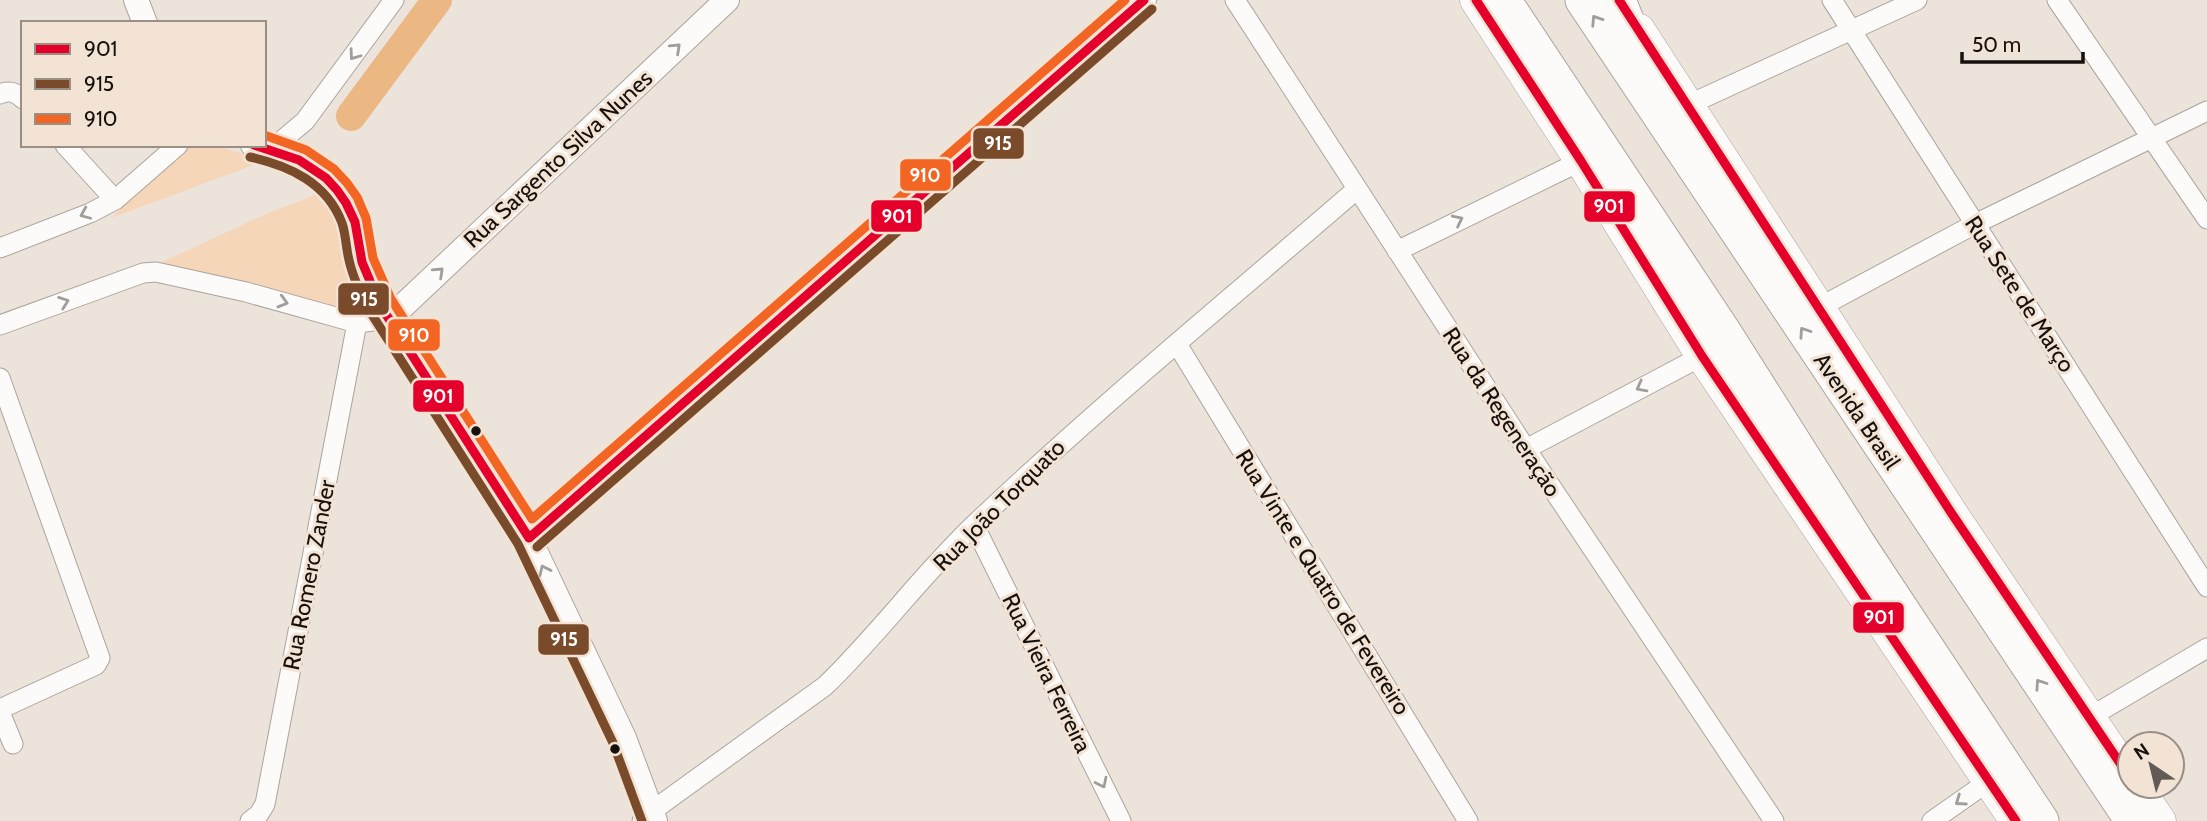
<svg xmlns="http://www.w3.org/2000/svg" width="2207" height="821" font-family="Cabin,sans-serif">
<rect width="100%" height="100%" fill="#ece3db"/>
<path fill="#f5d6b9" d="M 197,145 L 214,145 L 265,161 L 111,218 L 185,147 Z
M 322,190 L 336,199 L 377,319 L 159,275 L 160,263 L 268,213 L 308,198 Z"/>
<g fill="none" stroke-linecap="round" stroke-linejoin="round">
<path stroke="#ebb783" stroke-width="30" d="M 351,116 L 437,0"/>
<g stroke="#aba49d" stroke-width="21">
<path id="minor" d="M 1235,0 L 1526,449 L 1774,821
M 1832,0 L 2207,587
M 2057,0 L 2207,219
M 0,94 C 9,90 16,92 23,99
M 1688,105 L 1917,0
M 65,145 L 115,200
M 273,148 L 305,121 L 394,0
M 0,248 L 90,213 L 115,200 L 178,145
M 1397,251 L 1581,161
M 1818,308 L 1975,224 L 2207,111
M 0,325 L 143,273 L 156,272 L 246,292 L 357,323 L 389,319
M 1177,344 L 1468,821
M 0,378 L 100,658 L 96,665 L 0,709
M 1526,449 L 1702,356
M 974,525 L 1121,821
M 0,712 L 13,744
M 2090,717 L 2207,648
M 250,821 L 259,814 L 265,804 L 357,323
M 642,821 L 652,811 L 825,686 C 879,634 923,573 977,522 C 1099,406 1230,299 1357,189
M 1932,821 L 1989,781"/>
</g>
<g stroke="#aba49d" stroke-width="26">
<path id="tertiary" d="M 136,0 L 145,23
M 253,145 C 295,152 339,176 353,218 C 358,229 357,243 360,255 C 364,273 372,288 380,305 L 529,538 L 624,738 L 655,821
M 389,319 L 727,0
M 529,538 L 1144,0"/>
</g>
<g stroke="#aba49d" stroke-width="33">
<path id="trunk" d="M 1476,0 L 1581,161 L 1702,356 L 2016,821
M 1639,30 L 1952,514 L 2130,778
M 2136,786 L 2160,821"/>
</g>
<g stroke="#aba49d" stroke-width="37">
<path id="motorway" d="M 1503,0 L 1724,333 L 1859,546 L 2041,821
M 1583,0 L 2133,821
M 1618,0 L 1645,68"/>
</g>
<use href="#minor" stroke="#fcfbfa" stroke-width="19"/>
<use href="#tertiary" stroke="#fcfbfa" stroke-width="24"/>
<use href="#trunk" stroke="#fcfbfa" stroke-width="32"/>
<use href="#motorway" stroke="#fcfbfa" stroke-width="35"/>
<g stroke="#f2e3d5" stroke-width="14">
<path id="bus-1" d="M 1476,0 L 1581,161 L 1702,356 L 2016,821
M 1619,0 L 1952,514 L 2130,778
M 254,145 L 299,160 L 326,178 L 337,190 L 346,203 L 355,222 L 362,262 L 380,305 L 529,538 L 1144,0"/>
</g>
<g stroke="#f2e3d5" stroke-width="14">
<path id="bus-2" d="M 250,157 C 290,166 327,183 342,223 C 346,235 346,248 349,260 C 353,278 361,294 369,310 L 518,544 L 613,743 L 642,821
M 537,547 L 1152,9"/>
</g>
<g stroke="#f2e3d5" stroke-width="14">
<path id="bus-3" d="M 264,135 L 306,150 L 334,169 L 347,183 L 357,197 L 366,218 L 373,258 L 391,299 L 532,519 L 1125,0"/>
</g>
<use href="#bus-1" stroke="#e4002b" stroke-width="9"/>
<use href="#bus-2" stroke="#7a4b2a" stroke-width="9"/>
<use href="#bus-3" stroke="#f26522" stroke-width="9"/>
</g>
<defs><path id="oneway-chevron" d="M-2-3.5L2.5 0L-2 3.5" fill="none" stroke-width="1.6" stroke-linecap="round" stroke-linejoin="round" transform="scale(1.75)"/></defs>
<g stroke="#a09d9b">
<use href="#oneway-chevron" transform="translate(1596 20) rotate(-123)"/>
<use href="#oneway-chevron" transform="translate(676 48) rotate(-43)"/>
<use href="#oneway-chevron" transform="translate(354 55) rotate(126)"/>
<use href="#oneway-chevron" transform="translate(85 214) rotate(157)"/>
<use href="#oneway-chevron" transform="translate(1458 220) rotate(-26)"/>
<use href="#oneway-chevron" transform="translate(439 272) rotate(-43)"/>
<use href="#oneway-chevron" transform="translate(64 302) rotate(-20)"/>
<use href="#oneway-chevron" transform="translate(283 302) rotate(16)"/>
<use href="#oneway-chevron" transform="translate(1804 332) rotate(-124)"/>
<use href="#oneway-chevron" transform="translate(1641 387) rotate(152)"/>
<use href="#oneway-chevron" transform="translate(544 570) rotate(-115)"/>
<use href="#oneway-chevron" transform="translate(2040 684) rotate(-124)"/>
<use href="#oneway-chevron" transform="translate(1102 783) rotate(64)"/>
<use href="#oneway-chevron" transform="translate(1960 801) rotate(145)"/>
</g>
<g fill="#16110d" stroke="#f2e3d5" stroke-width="2.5">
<circle cx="476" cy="431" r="6"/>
<circle cx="615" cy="749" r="6"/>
</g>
<g text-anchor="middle" stroke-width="6" stroke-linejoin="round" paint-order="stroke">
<g font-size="23" fill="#16110d" stroke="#f2e3d5">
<text transform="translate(558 159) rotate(-43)" y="8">Rua Sargento Silva Nunes</text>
<text transform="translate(2020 294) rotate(57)" y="8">Rua Sete de Março</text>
<text transform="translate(1857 411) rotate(56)" y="8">Avenida Brasil</text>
<text transform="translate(1502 412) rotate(57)" y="8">Rua da Regeneração</text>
<text transform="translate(999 505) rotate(-45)" y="8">Rua João Torquato</text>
<text transform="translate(309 575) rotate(-79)" y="8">Rua Romero Zander</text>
<text transform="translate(1323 582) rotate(58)" y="8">Rua Vinte e Quatro de Fevereiro</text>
<text transform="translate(1047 673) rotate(64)" y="8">Rua Vieira Ferreira</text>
</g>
</g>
<g stroke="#f2e3d5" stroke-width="2.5">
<rect x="972" y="127" width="53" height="33" rx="7" fill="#7a4b2a"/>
<rect x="899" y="158" width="53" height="34" rx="7" fill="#f26522"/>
<rect x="1583" y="190" width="53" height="33" rx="7" fill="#e4002b"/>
<rect x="870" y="199" width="53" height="34" rx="7" fill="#e4002b"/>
<rect x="337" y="282" width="53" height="34" rx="7" fill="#7a4b2a"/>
<rect x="387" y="318" width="54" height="34" rx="7" fill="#f26522"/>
<rect x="412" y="379" width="53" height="34" rx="7" fill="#e4002b"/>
<rect x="1852" y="601" width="53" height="33" rx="7" fill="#e4002b"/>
<rect x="537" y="623" width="53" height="33" rx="7" fill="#7a4b2a"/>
</g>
<g font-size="19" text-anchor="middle" font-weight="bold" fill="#fff">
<text x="998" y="150">915</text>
<text x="925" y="182">910</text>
<text x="1609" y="213">901</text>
<text x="897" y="223">901</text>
<text x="364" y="306">915</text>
<text x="414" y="342">910</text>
<text x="438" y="403">901</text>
<text x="1879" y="624">901</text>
<text x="564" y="646">915</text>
</g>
<rect x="21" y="21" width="245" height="126" fill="#f2e3d5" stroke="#9a8f85" stroke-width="2"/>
<rect x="35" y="44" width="35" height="10" fill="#e4002b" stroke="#9a8f85" stroke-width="2"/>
<text x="84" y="56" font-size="21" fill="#16110d">901</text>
<rect x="35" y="79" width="35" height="10" fill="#7a4b2a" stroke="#9a8f85" stroke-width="2"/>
<text x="84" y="91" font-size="21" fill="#16110d">915</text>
<rect x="35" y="114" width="35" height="10" fill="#f26522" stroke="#9a8f85" stroke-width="2"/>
<text x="84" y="126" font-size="21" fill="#16110d">910</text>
<g transform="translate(2151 765) rotate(325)"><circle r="33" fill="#f2e3d5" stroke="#9a8f85" stroke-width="2"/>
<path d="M0-5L12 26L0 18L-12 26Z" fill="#615a55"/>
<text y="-10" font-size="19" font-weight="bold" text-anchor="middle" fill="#16110d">N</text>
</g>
<path d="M1962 52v10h121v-10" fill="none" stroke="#16110d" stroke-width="3.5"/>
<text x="1972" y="52" font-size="21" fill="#16110d" stroke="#f2e3d5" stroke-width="5" paint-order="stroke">50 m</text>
</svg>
